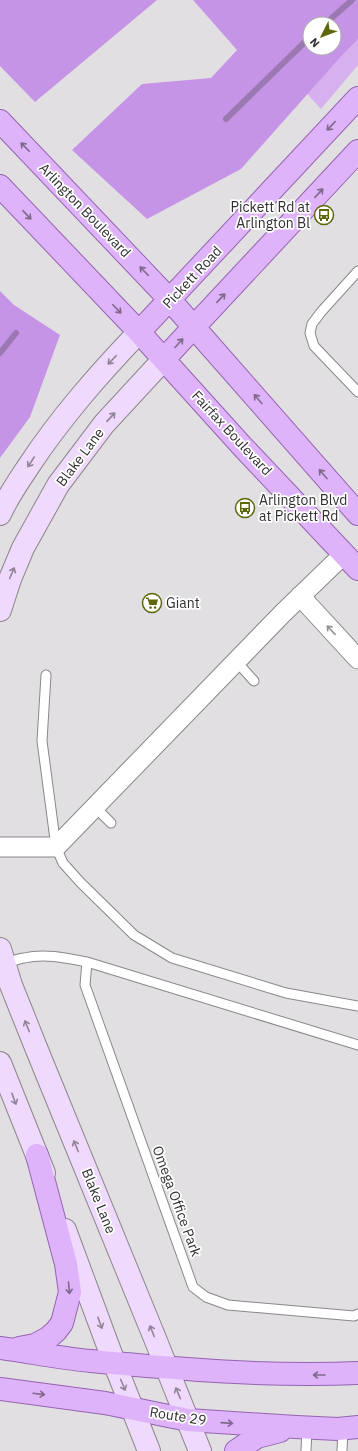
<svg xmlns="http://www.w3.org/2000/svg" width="358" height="1451" font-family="'IBM Plex Sans',sans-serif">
<rect width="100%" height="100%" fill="#e2dfe3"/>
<path fill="#d6b0ef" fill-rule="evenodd" d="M 221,0 L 358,0 L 358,65 L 321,109 ZM 310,24 L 334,24 L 334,48 L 310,48 Z"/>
<path fill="#c694e6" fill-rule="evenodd" d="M 0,0 L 157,0 L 35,102 L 0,66 Z
M 193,0 L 358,0 L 358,39 L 344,53 L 241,169 L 147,219 L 72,150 L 142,84 L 211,78 L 237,50 ZM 310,24 L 334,24 L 334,48 L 310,48 Z
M 0,291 L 14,305 L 60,335 L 30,417 L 0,458 Z"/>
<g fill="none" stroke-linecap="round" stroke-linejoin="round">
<path stroke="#9b78b2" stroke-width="6" d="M 325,24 L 352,0
M 226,119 L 310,37
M 0,353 L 16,333"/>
<g stroke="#8a878b" stroke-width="11">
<path id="lane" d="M 358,271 L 321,312 L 312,324 L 310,333 L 314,346 L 358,392
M 236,661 L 254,681
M 46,675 L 42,741 L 56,847 L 63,863 L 80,882 L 134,935 L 172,958 L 286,993 L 358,1006
M 95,807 L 111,823
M 87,962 L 85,985 L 193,1287 L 206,1297 L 228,1305 L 354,1316 L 358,1314
M 3,964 C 10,962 17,959 24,958 C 45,953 67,958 87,962 L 358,1045
M 306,1451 L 307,1428
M 342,1451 L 343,1428"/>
</g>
<g stroke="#8a878b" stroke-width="21">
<path id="street" d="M 300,596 L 358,659
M 0,847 L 56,847 L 283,613 L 344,554"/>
</g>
<g stroke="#8a878b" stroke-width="24">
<path id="secondary" d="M 0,514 C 7,498 18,482 28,467 C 61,417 98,375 139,332
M 0,610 L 10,579 L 23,548 L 58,485 L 104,424 L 164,359
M 0,949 L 11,985 L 37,1050 L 156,1341 L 200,1451
M 0,1063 L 44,1173
M 65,1230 L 114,1362 L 149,1451"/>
</g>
<g stroke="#9464b2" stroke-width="24">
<path id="primary" d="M 0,121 L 170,300 L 358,514
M 0,186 L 139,332 L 241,445 L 358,569
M 139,332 L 358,98
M 164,359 L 358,151
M 0,1348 C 30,1352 60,1358 91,1361 C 179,1369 269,1377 358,1373
M 19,1348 L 35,1345 L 48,1338 L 56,1331 L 62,1323 L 70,1292 L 66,1264 L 37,1155
M 0,1389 L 105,1403 L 188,1420 L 296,1427 L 338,1429 L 358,1427
M 236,1451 L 257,1437 L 280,1431"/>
</g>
<use href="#lane" stroke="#fff" stroke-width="9"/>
<use href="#street" stroke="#fff" stroke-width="19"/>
<use href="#secondary" stroke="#efd9fd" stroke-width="22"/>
<use href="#primary" stroke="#dfb3fa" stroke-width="22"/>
</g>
<defs><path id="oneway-shaft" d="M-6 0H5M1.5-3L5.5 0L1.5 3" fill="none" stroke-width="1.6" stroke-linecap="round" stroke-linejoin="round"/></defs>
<g stroke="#7f6a8b">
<use href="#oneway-shaft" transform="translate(331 126) rotate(133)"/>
<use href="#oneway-shaft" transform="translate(25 147) rotate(-134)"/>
<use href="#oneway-shaft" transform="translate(319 193) rotate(-47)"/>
<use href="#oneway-shaft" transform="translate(27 215) rotate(47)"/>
<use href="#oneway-shaft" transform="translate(144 271) rotate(-134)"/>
<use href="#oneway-shaft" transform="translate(221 298) rotate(-47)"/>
<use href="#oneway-shaft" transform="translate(117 309) rotate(46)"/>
<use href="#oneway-shaft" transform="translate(179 343) rotate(-48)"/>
<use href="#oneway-shaft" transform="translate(258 399) rotate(-131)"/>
<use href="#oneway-shaft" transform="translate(323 474) rotate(-131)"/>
<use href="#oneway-shaft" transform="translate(69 1288) rotate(85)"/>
<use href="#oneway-shaft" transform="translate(319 1375) rotate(180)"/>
<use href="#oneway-shaft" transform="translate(39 1394) rotate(7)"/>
<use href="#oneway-shaft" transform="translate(227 1423) rotate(4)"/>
</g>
<g stroke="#908497">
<use href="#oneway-shaft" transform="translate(112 360) rotate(134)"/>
<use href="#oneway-shaft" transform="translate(111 417) rotate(-47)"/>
<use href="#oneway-shaft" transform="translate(31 462) rotate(123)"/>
<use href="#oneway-shaft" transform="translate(12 573) rotate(-67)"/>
<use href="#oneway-shaft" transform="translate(27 1026) rotate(-112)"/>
<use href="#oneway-shaft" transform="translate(14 1099) rotate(70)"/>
<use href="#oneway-shaft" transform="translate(76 1146) rotate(-112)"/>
<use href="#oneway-shaft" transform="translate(100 1323) rotate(70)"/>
<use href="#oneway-shaft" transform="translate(152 1331) rotate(-112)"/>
<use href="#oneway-shaft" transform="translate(123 1385) rotate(68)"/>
<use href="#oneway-shaft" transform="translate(178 1393) rotate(-112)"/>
</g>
<use stroke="#989798" href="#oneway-shaft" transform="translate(331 630) rotate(-133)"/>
<defs>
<g id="bus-ring" transform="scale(1)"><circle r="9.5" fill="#fff" stroke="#5e670a" stroke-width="1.5"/><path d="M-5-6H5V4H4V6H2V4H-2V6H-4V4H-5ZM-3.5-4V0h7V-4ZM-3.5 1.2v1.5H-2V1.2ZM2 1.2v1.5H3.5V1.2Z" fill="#5e670a"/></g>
<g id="supermarket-ring" transform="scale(1)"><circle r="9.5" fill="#fff" stroke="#5e670a" stroke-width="1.5"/><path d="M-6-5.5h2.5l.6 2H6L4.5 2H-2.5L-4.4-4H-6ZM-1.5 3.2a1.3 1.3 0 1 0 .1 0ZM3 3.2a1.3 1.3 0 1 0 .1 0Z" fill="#5e670a"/></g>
</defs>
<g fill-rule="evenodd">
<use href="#bus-ring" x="324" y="215"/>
<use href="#bus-ring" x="245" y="508"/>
<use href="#supermarket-ring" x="152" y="603"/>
</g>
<g text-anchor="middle" stroke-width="3.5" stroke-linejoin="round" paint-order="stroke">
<g font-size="14" fill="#302f31" stroke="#fff" text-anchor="start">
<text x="310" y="212" text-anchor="end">Pickett Rd at<tspan x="310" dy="16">Arlington Bl</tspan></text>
<text x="259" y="505">Arlington Blvd<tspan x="259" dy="16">at Pickett Rd</tspan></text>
<text x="166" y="608">Giant</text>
</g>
<g font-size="14" fill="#302f31" stroke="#fff">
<text transform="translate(85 210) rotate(46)" y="5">Arlington Boulevard</text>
<text transform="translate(192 277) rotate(-47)" y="5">Pickett Road</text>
<text transform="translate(232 433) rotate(47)" y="5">Fairfax Boulevard</text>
<text transform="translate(80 457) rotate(-53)" y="5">Blake Lane</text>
<text transform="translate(99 1201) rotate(68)" y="5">Blake Lane</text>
<text transform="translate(177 1201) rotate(70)" y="5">Omega Office Park</text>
<text transform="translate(178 1416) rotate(9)" y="5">Route 29</text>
</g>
</g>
<g transform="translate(322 36) rotate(228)"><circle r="19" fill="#ffffff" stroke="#acacad"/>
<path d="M0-3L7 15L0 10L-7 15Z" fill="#5e670a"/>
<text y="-6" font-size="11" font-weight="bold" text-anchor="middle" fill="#302f31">N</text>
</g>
</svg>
